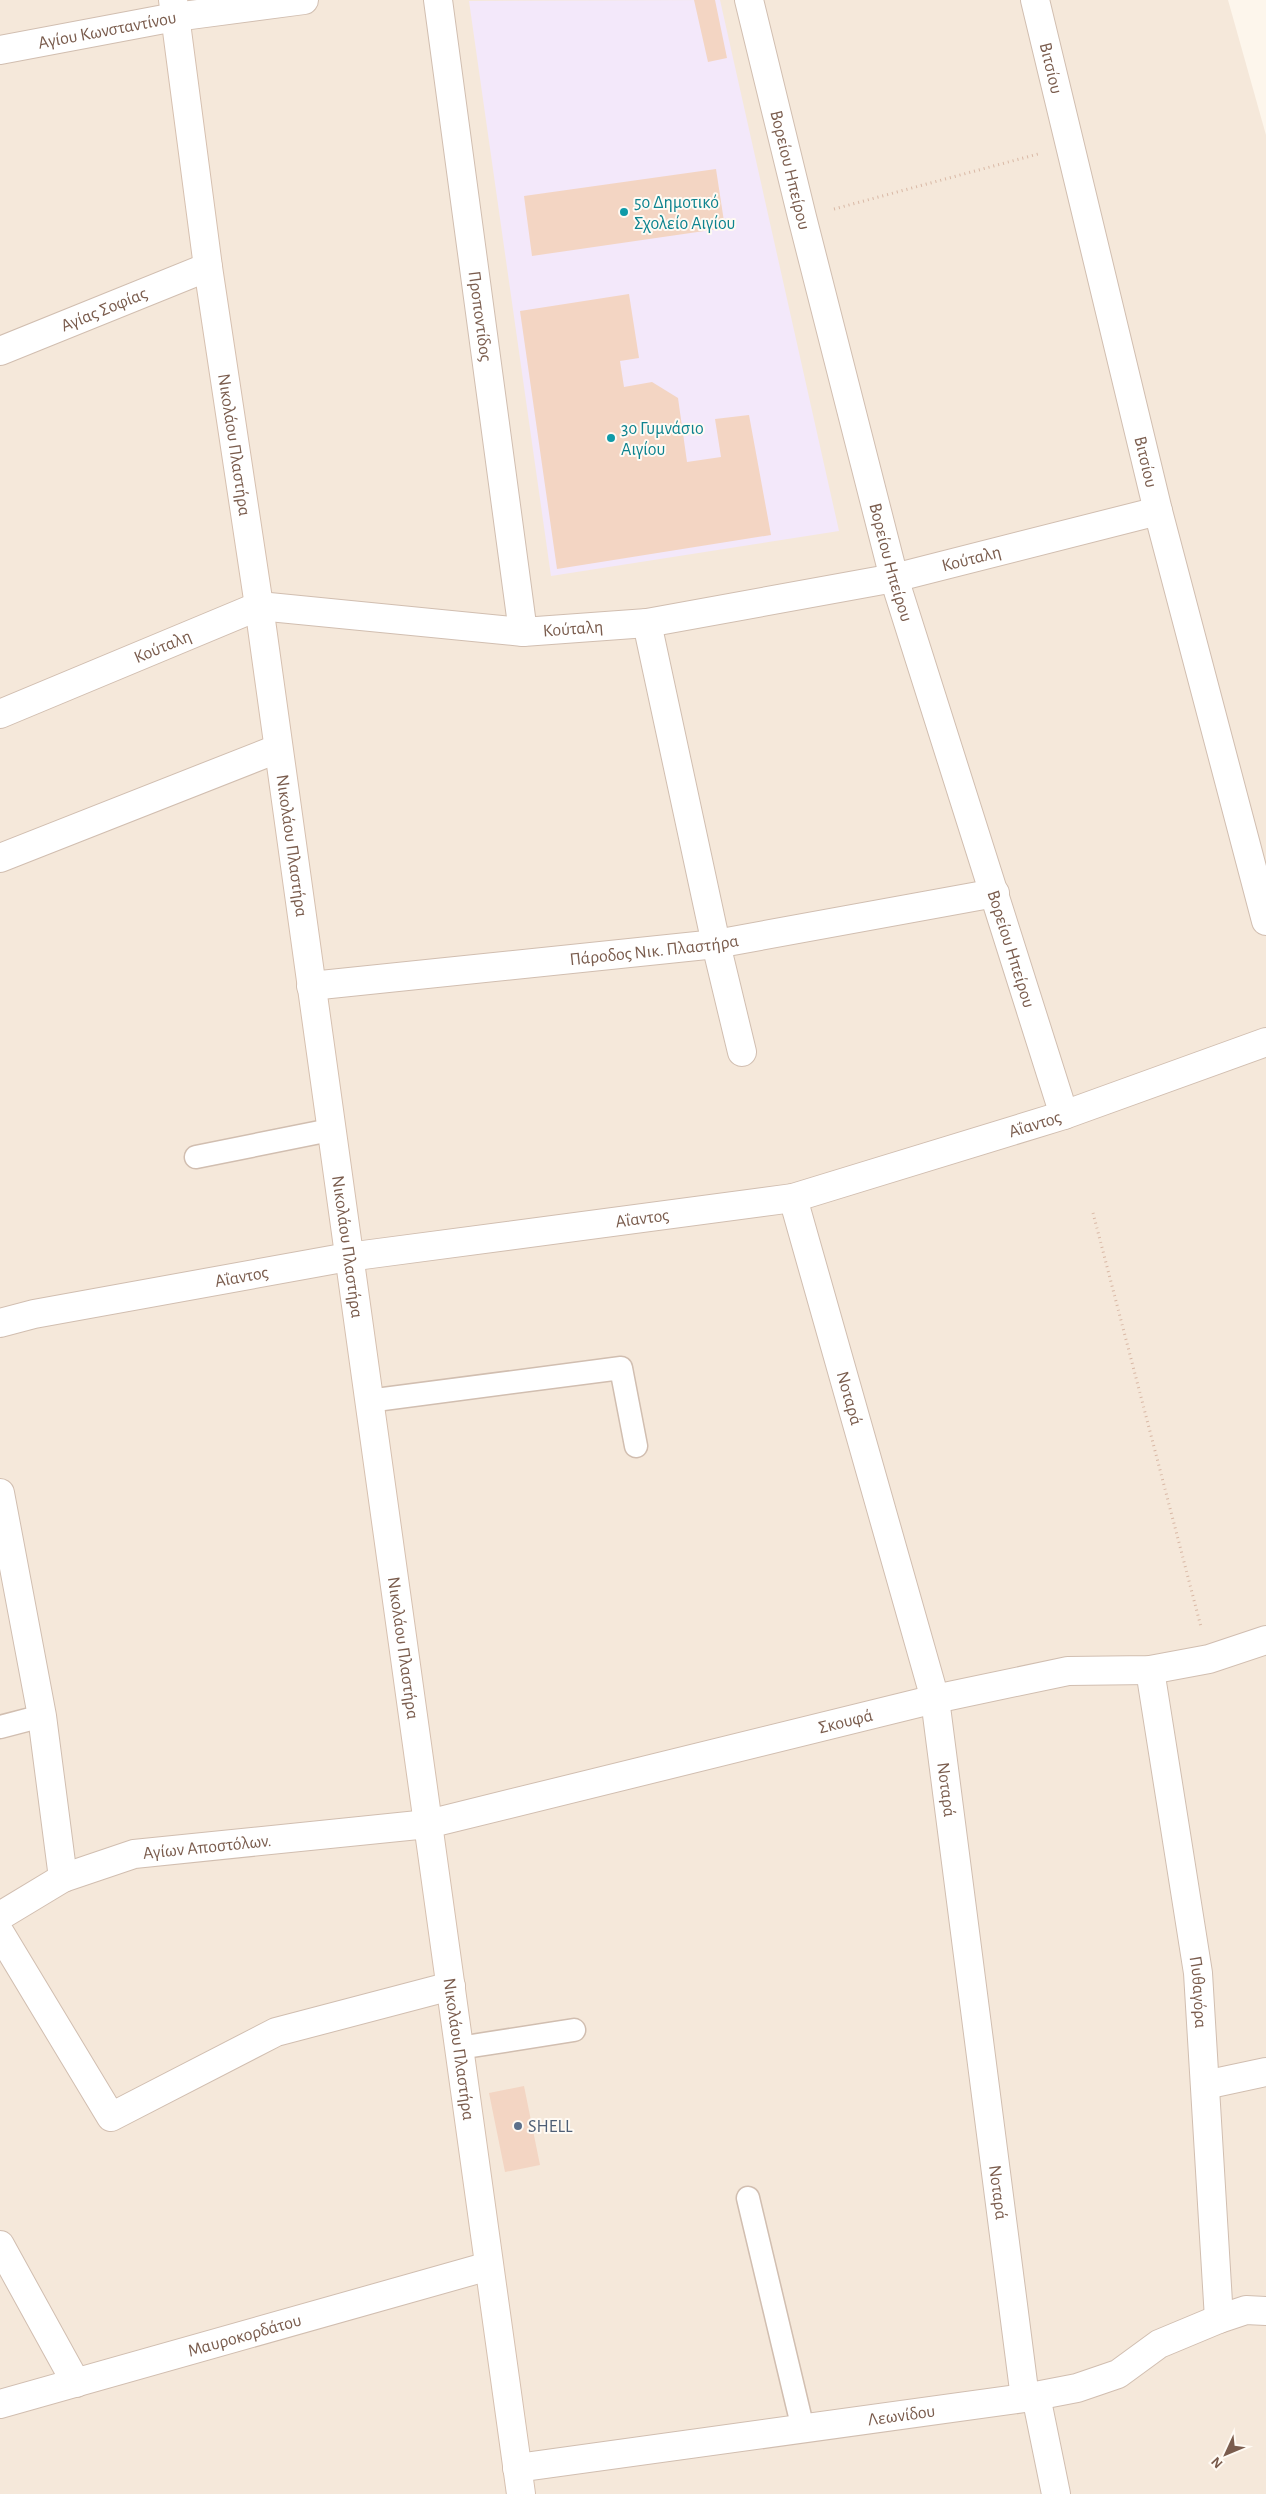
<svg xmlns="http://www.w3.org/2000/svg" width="1266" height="2494" font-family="'Alegreya Sans',sans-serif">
<rect width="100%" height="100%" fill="#fdf6ec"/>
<path fill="#f5e8da" d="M 0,0 L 1228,0 L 1266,135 L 1266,2494 L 0,2494 Z"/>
<path fill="#f3e8fa" d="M 720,0 L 839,531 L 551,576 L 469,1 Z"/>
<path fill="#f3d5c3" d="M 694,0 L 715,0 L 727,58 L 708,62 Z
M 716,169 L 725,228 L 532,256 L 524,196 Z
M 629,294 L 639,358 L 620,361 L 624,387 L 652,382 L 678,398 L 687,462 L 721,457 L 715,419 L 749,415 L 771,535 L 557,569 L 520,311 Z
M 524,2086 L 540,2165 L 505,2172 L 489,2093 Z"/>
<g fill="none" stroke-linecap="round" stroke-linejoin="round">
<g stroke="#d1beb0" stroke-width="25">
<path id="lane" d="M 196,1157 L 330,1130
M 368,1401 L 621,1368 L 636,1446
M 0,1727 L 42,1716
M 459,2048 L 574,2030
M 748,2198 L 803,2429"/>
</g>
<g stroke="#d1beb0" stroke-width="30">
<g id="street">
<path id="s1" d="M 438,0 L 523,632"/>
<path id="s2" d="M 749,0 L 802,217 L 894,578 L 1064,1115"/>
<path id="s3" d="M 1035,0 L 1158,511 L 1266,921"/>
<path id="s4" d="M 0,50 L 175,17 L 304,0"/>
<path id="s5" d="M 0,351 L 208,267"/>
<path d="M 647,623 L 716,944 L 742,1052"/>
<path id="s6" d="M 0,714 L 259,606 L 523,632 L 647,623 L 894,578 L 1158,511"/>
<path d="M 0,858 L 277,749"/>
<path id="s7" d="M 311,986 L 716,944 L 995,893"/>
<path id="s8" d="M 793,1198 L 935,1699 L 1025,2398"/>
<path id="s9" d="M 0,1323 L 34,1314 L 348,1257 L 793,1198 L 1064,1115 L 1266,1042"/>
<path d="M 0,1493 L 42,1716 L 63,1878"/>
<path id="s10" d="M 1150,1670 L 1198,1973 L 1219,2319"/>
<path id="s11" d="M 0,1916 L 63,1878 L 134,1854 L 428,1824 L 935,1699 L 1068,1671 L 1150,1670 L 1209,1659 L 1266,1640"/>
<path d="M 0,1933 L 111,2117 L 276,2032 L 451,1986"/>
<path d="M 1205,2085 L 1266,2072"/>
<path d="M 0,2245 L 76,2383"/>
<path d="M 1036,2396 L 1056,2494"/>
<path id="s12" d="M 0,2404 L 489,2266"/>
<path id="s13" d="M 517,2468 L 1025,2398 L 1077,2388 L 1118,2374 L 1159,2344 L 1219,2319 L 1246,2310 L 1266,2311"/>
</g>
</g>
<g stroke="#d6c0b0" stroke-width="30">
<g id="secondary">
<path id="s14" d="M 173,0 L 208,267 L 259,606 L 521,2494"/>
</g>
</g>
<path stroke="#d9b8a5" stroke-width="3" stroke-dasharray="1 4" stroke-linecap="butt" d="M 834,209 L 1038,154
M 1093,1213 L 1201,1627"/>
<use href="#lane" stroke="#fff" stroke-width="22"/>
<use href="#street" stroke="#fff" stroke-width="28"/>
<use href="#secondary" stroke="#fff" stroke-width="28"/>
</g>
<g fill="#0f9aa8" stroke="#fffaf3" stroke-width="2">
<circle cx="624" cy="212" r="5"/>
<circle cx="611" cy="438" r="5"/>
</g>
<circle fill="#5c6f8a" stroke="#fffaf3" stroke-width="2" cx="518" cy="2126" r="5"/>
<g text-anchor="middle" stroke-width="4" stroke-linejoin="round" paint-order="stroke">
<g font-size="18" fill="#7a5c4d" stroke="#fffaf3">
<text dy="6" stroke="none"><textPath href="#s4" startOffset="109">Αγίου Κωνσταντίνου</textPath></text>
<text dy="6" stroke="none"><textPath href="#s3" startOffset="70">Βιτσίου</textPath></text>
<text dy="6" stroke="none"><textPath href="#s2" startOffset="175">Βορείου Ηπείρου</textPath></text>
<text dy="6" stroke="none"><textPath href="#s5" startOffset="112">Αγίας Σοφίας</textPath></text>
<text dy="6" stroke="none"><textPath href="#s1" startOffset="319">Προποντίδος</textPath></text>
<text dy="6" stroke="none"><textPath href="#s14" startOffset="449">Νικολάου Πλαστήρα</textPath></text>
<text dy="6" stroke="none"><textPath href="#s3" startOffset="475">Βιτσίου</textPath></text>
<text dy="6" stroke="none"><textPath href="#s6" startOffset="1001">Κούταλη</textPath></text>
<text dy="6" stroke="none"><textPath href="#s2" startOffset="580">Βορείου Ηπείρου</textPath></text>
<text dy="6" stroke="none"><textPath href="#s6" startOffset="596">Κούταλη</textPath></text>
<text dy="6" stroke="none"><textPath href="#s6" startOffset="176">Κούταλη</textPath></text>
<text dy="6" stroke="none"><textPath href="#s14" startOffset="854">Νικολάου Πλαστήρα</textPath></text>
<text dy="6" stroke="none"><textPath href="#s7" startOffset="345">Πάροδος Νικ. Πλαστήρα</textPath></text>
<text dy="6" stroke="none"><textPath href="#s2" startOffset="985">Βορείου Ηπείρου</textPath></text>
<text dy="6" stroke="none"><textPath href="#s9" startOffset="1056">Αΐαντος</textPath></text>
<text dy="6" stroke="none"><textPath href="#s9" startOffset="651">Αΐαντος</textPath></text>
<text dy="6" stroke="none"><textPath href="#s14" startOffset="1259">Νικολάου Πλαστήρα</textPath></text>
<text dy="6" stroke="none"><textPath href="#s9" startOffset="246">Αΐαντος</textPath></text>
<text dy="6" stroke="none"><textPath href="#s8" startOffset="208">Νοταρά</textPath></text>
<text dy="6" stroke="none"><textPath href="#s14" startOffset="1664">Νικολάου Πλαστήρα</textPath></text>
<text dy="6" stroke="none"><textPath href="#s11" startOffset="874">Σκουφά</textPath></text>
<text dy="6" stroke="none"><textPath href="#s8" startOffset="612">Νοταρά</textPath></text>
<text dy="6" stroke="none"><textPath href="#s11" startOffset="222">Αγίων Αποστόλων.</textPath></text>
<text dy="6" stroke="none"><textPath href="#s10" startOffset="326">Πυθαγόρα</textPath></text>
<text dy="6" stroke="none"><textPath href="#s14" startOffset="2069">Νικολάου Πλαστήρα</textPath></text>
<text dy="6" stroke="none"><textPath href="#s8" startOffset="1018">Νοταρά</textPath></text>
<text dy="6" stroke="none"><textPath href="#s12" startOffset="254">Μαυροκορδάτου</textPath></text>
<text dy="6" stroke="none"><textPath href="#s13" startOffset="388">Λεωνίδου</textPath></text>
</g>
<g font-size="18" fill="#0d838f" stroke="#fffaf3" text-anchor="start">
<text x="634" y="208">5ο Δημοτικό<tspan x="634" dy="21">Σχολείο Αιγίου</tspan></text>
<text x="621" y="434">3ο Γυμνάσιο<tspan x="621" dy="21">Αιγίου</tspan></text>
</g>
<g font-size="18" fill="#4e5e75" stroke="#fffaf3" text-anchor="start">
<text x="528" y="2132">SHELL</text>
</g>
</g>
<g transform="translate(1226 2454) rotate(226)" stroke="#fffaf3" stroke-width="4" paint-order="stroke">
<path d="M0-4L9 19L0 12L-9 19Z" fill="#7a5c4d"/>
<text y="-8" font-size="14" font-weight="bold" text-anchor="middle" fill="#7a5c4d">N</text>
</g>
</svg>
